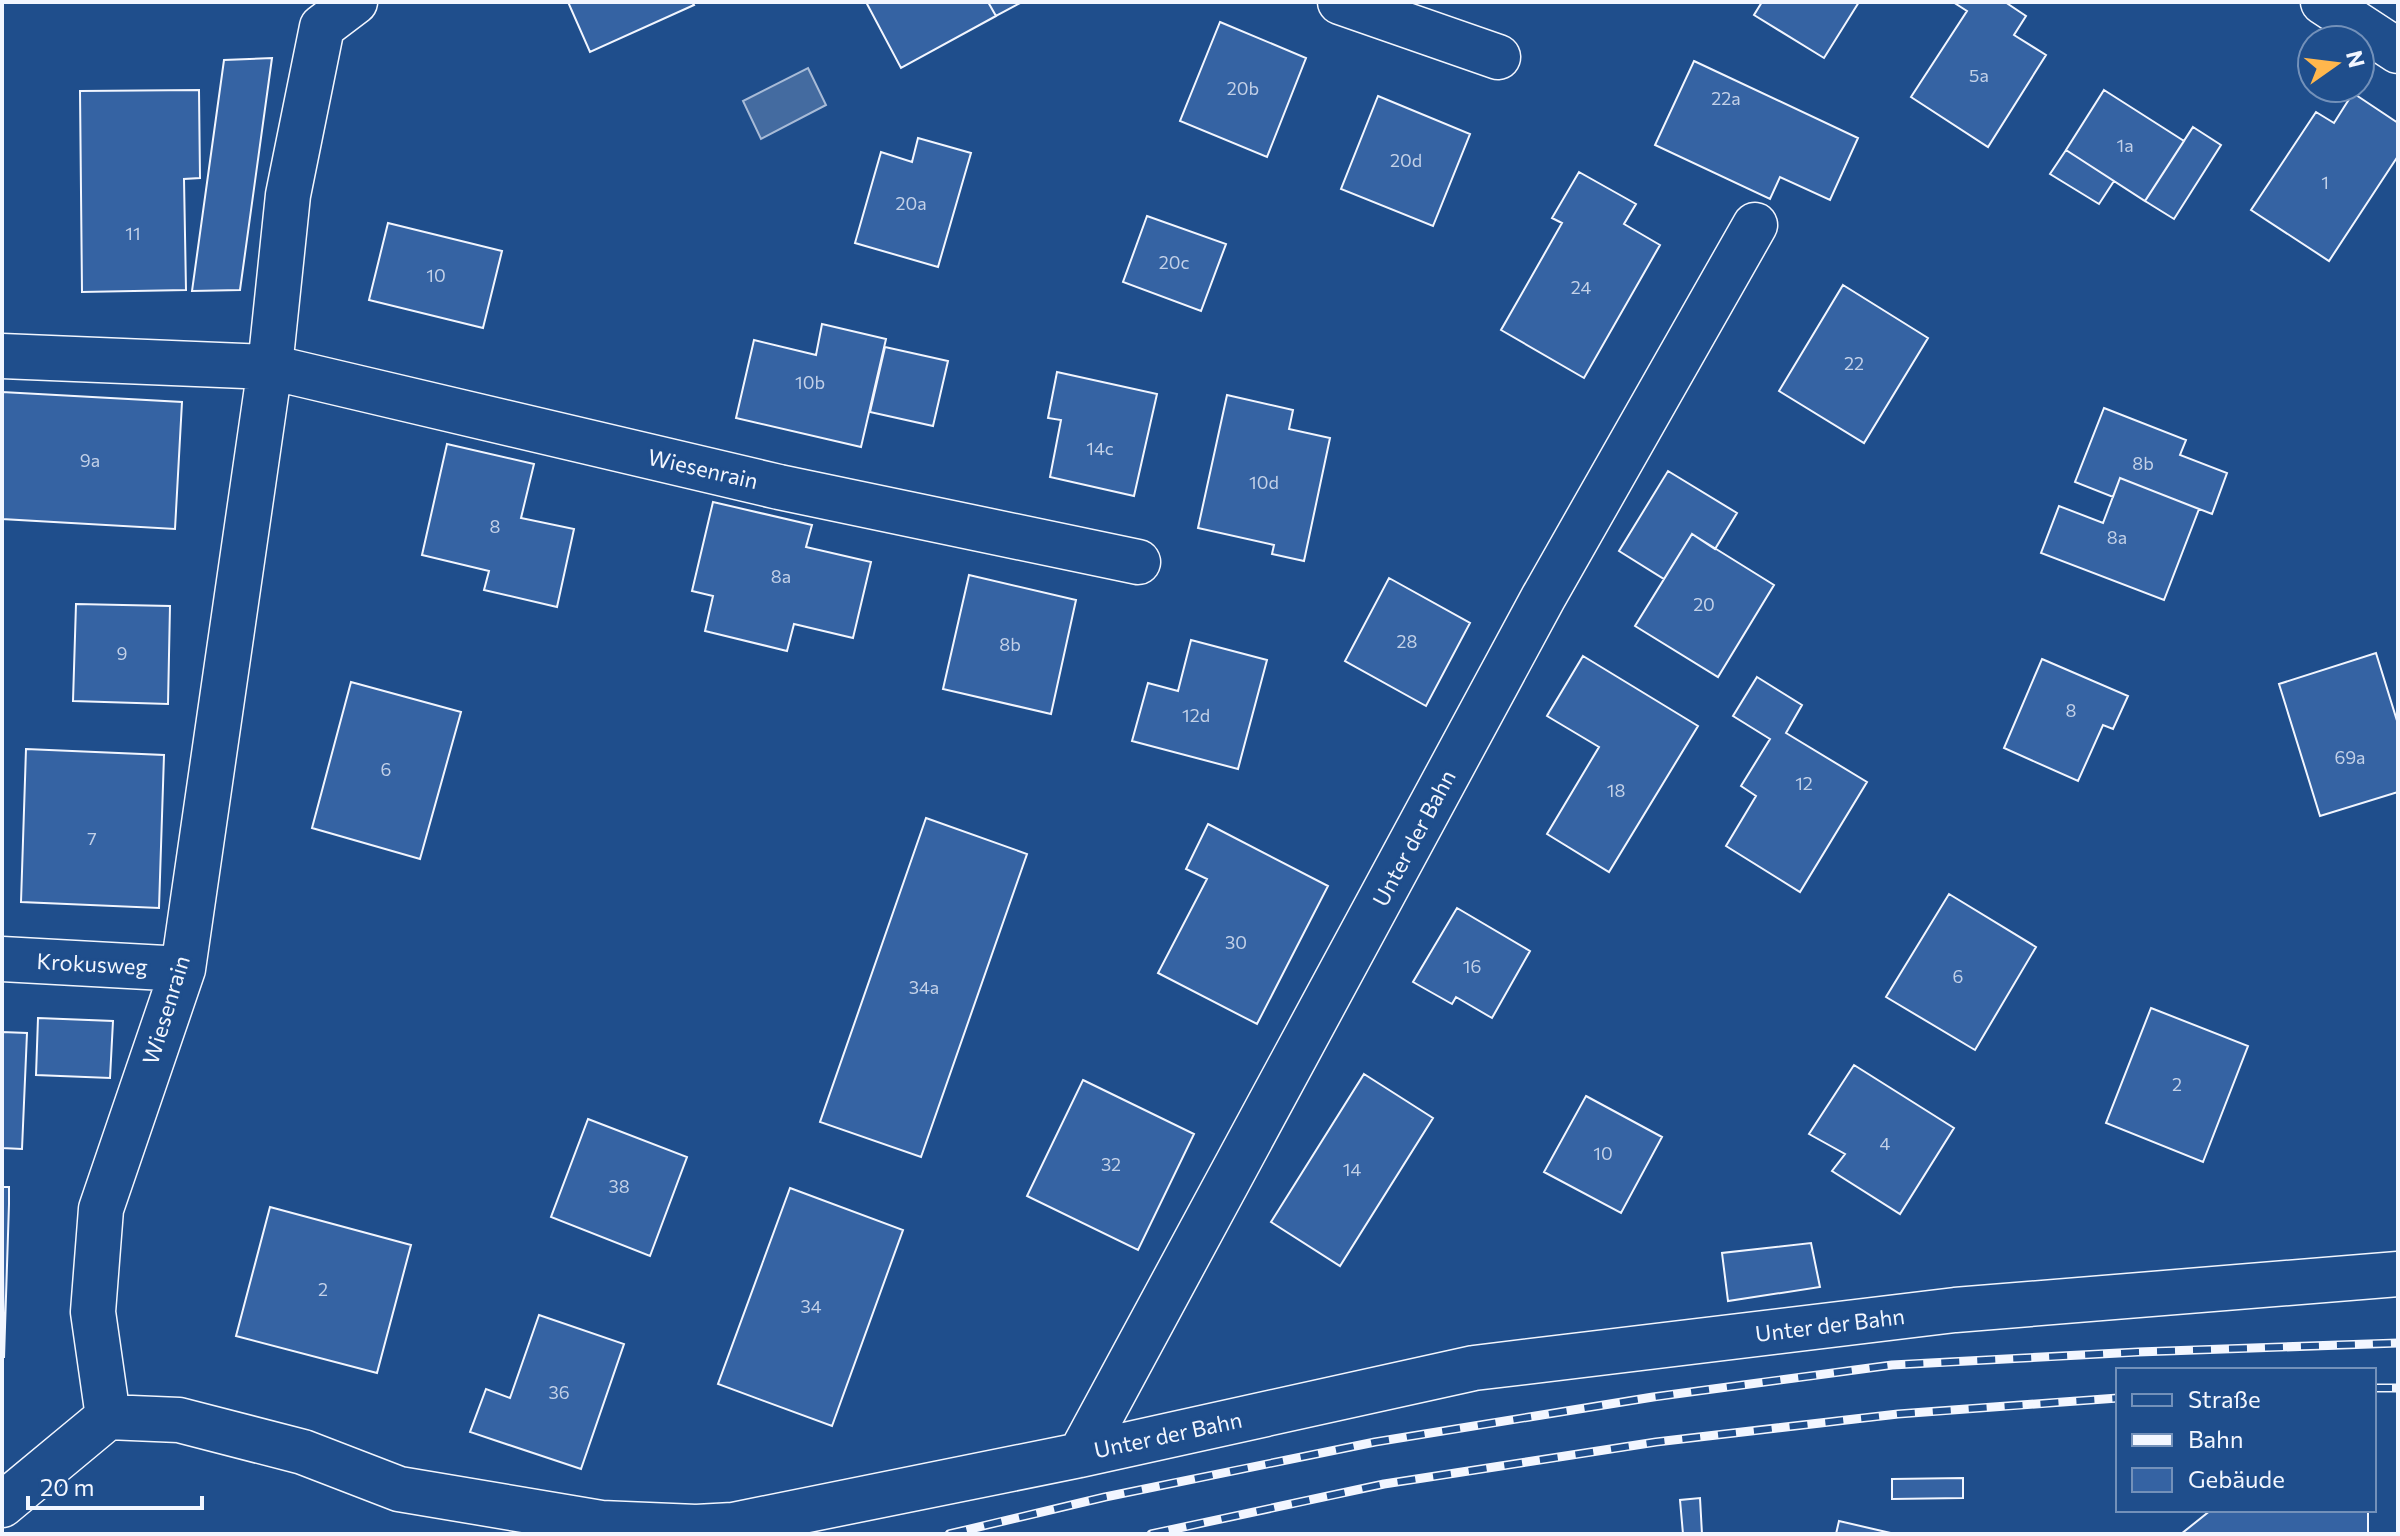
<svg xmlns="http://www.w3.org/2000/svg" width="2400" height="1536" font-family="Commissioner,sans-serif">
<rect width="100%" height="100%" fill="#1f4e8c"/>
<path fill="#446ba0" stroke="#a8bbd7" stroke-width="2" d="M 808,68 L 826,105 L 761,139 L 743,101 Z"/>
<path fill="#3563a3" stroke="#f2f6ff" stroke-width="2" d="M 568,2 L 692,2 L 694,5 L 590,52 Z
M 866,2 L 988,2 L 996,16 L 901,68 Z
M 988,2 L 1022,2 L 996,16 Z
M 1762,2 L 1859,2 L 1824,58 L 1754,15 Z
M 1953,2 L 2005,2 L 2026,16 L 2014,35 L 2046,55 L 1988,147 L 1911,97 L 1967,11 Z
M 1220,22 L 1306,58 L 1267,157 L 1180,121 Z
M 272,58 L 240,290 L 192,291 L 224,60 Z
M 1694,61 L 1858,138 L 1830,200 L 1780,177 L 1770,199 L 1655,145 Z
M 199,90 L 200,178 L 184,179 L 186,290 L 82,292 L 80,91 Z
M 2104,90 L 2184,141 L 2145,201 L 2066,150 Z
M 2353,93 L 2398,123 L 2398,156 L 2329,261 L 2251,210 L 2316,112 L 2334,123 Z
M 1378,96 L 1470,134 L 1433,226 L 1341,189 Z
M 2193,127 L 2221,145 L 2174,219 L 2145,201 Z
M 918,138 L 971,153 L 938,267 L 855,243 L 881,152 L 912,162 Z
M 2066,150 L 2114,181 L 2099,204 L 2050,174 Z
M 1579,172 L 1636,204 L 1624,224 L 1660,245 L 1584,378 L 1501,330 L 1562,223 L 1552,218 Z
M 1147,216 L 1226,244 L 1201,311 L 1123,282 Z
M 388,223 L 502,251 L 483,328 L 369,300 Z
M 1843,285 L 1928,338 L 1864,443 L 1779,391 Z
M 822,324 L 886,339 L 861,447 L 736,418 L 754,340 L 816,355 Z
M 885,347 L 948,361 L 933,426 L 870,412 Z
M 1057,372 L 1157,394 L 1134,496 L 1050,477 L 1061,420 L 1048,418 Z
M 2,392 L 182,402 L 175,529 L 2,519 Z
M 1227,395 L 1293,410 L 1289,429 L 1330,438 L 1304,561 L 1272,554 L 1274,545 L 1198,528 Z
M 2104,408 L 2186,440 L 2180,455 L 2227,473 L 2212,514 L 2120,478 L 2113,497 L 2075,482 Z
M 447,444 L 534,464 L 521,518 L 574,529 L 557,607 L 484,590 L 489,571 L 422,555 Z
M 1668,471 L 1737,513 L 1715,549 L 1692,534 L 1664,579 L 1619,551 Z
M 2120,478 L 2199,509 L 2164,600 L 2041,553 L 2059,506 L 2103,523 Z
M 713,502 L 812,525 L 806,547 L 871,562 L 853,638 L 794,624 L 787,651 L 705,631 L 713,596 L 692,591 Z
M 1692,534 L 1774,585 L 1718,677 L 1635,626 Z
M 969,575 L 1076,600 L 1051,714 L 943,689 Z
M 1389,578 L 1470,623 L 1426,706 L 1345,661 Z
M 76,604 L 170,606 L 168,704 L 73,701 Z
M 1191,640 L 1267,660 L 1238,769 L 1132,741 L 1148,683 L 1178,691 Z
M 2376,653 L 2398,724 L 2398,792 L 2320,816 L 2279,684 Z
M 1583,656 L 1698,726 L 1609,872 L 1547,834 L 1599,747 L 1547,716 Z
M 2042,659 L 2128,696 L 2113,729 L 2103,725 L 2078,781 L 2004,748 Z
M 1757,677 L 1802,705 L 1786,733 L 1867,782 L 1800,892 L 1726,846 L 1756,796 L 1741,786 L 1770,739 L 1733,716 Z
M 351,682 L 461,712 L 420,859 L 312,828 Z
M 26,749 L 164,755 L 159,908 L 21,902 Z
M 926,818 L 1027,854 L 921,1157 L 820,1122 Z
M 1208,824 L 1328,886 L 1257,1024 L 1158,973 L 1207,879 L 1186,869 Z
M 1949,894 L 2036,947 L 1975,1050 L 1886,997 Z
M 1457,908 L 1530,951 L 1492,1018 L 1456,997 L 1452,1004 L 1413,982 Z
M 2151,1008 L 2248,1046 L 2203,1162 L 2106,1123 Z
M 38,1018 L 113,1021 L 110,1078 L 36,1075 Z
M 2,1032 L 27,1033 L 22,1149 L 2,1148 Z
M 1854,1065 L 1954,1128 L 1900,1214 L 1832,1171 L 1845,1154 L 1809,1134 Z
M 1364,1074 L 1433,1118 L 1340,1266 L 1271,1222 Z
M 1083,1080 L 1194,1134 L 1138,1250 L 1027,1196 Z
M 1586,1096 L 1662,1137 L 1621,1213 L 1544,1172 Z
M 588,1119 L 687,1157 L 650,1256 L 551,1217 Z
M 2,1187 L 9,1187 L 9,1204 L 4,1358 Z
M 790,1188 L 903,1230 L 832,1426 L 718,1384 Z
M 270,1207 L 411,1245 L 377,1373 L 236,1336 Z
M 1811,1243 L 1820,1287 L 1728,1301 L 1722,1253 Z
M 539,1315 L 624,1344 L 581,1469 L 470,1432 L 486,1389 L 510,1398 Z
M 1963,1478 L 1963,1498 L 1892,1499 L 1892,1479 Z
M 1700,1498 L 1702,1534 L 1683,1534 L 1680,1500 Z
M 2211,1510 L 2368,1510 L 2368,1534 L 2181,1534 Z
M 1839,1521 L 1895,1534 L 1836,1534 Z"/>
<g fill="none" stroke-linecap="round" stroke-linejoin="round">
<g stroke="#f2f6ff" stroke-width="47">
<path id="street" d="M 1340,2 L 1498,57
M 2323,2 L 2398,51
M 2,356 L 270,367 L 779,487 L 1138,562
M 2,959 L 183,969
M 108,1417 L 179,1420 L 303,1452 L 399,1489 L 601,1523 L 696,1527 L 733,1525 L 1080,1455 L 1474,1368 L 1955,1310 L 2398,1274
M 1080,1455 L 1543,598 L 1755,225
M 2,1505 L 108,1417 L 93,1312 L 101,1209 L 183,969 L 270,367 L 288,195 L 322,27 L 355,2"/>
</g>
<use href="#street" stroke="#1f4e8c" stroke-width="44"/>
<g stroke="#f2f6ff" stroke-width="9">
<path id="rail" d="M 2374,1388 L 2398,1388
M 949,1534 L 1105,1497 L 1375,1442 L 1653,1397 L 1892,1365 L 2138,1352 L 2398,1343
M 1151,1534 L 1384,1484 L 1656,1442 L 1898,1414 L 2118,1398"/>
</g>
<use href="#rail" stroke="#1f4e8c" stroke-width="6" stroke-dasharray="18" stroke-linecap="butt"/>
</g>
<g text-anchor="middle" stroke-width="6" stroke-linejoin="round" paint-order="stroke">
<g font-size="18" fill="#c3d1e8">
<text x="1979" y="82">5a</text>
<text x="1243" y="95">20b</text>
<text x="1726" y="105">22a</text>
<text x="2125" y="152">1a</text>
<text x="1406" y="167">20d</text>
<text x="2325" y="189">1</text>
<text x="911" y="210">20a</text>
<text x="133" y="240">11</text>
<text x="1174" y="269">20c</text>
<text x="436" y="282">10</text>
<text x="1581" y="294">24</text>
<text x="1854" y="370">22</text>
<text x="810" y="389">10b</text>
<text x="1100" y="455">14c</text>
<text x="90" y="467">9a</text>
<text x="2143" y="470">8b</text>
<text x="1264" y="489">10d</text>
<text x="495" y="533">8</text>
<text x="2117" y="544">8a</text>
<text x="781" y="583">8a</text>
<text x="1704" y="611">20</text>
<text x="1407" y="648">28</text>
<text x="1010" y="651">8b</text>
<text x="122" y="660">9</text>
<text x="2071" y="717">8</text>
<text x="1196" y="722">12d</text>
<text x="2350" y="764">69a</text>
<text x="386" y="776">6</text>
<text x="1804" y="790">12</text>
<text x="1616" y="797">18</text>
<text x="92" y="845">7</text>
<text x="1236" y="949">30</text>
<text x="1472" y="973">16</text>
<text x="1958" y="983">6</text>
<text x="924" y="994">34a</text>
<text x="2177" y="1091">2</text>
<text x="1885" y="1150">4</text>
<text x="1603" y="1160">10</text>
<text x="1111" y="1171">32</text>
<text x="1352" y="1176">14</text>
<text x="619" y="1193">38</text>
<text x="323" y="1296">2</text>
<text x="811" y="1313">34</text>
<text x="559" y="1399">36</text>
</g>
<g font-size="22" fill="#f2f6ff" stroke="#1f4e8c">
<text transform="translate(703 469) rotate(13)" y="8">Wiesenrain</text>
<text transform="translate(1414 838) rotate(-62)" y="8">Unter der Bahn</text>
<text transform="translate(92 964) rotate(3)" y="8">Krokusweg</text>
<text transform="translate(166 1010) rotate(-73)" y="8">Wiesenrain</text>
<text transform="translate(1830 1325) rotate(-7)" y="8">Unter der Bahn</text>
<text transform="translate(1168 1435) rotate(-12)" y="8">Unter der Bahn</text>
</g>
</g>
<rect width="2400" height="1536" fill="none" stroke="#f2f6ff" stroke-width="8"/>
<rect x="2116" y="1368" width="260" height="144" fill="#1f4e8c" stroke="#7391ba" stroke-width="2"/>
<rect x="2132" y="1394" width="40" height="12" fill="#1f4e8c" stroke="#7391ba" stroke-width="2"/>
<text x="2188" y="1408" font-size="24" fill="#f2f6ff">Straße</text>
<rect x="2132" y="1434" width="40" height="12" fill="#f2f6ff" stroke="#7391ba" stroke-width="2"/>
<text x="2188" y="1448" font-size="24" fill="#f2f6ff">Bahn</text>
<rect x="2132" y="1468" width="40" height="24" fill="#3563a3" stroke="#7391ba" stroke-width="2"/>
<text x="2188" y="1488" font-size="24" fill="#f2f6ff">Gebäude</text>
<g transform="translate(2336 64) rotate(76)"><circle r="38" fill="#1f4e8c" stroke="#7391ba" stroke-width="2"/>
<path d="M0-6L14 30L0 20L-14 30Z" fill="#ffb74d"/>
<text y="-12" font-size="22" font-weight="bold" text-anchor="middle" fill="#f2f6ff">N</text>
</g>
<path d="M28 1496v12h174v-12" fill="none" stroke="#f2f6ff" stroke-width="4"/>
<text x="40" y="1496" font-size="24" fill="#f2f6ff" stroke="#1f4e8c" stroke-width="6" paint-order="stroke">20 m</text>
</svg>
